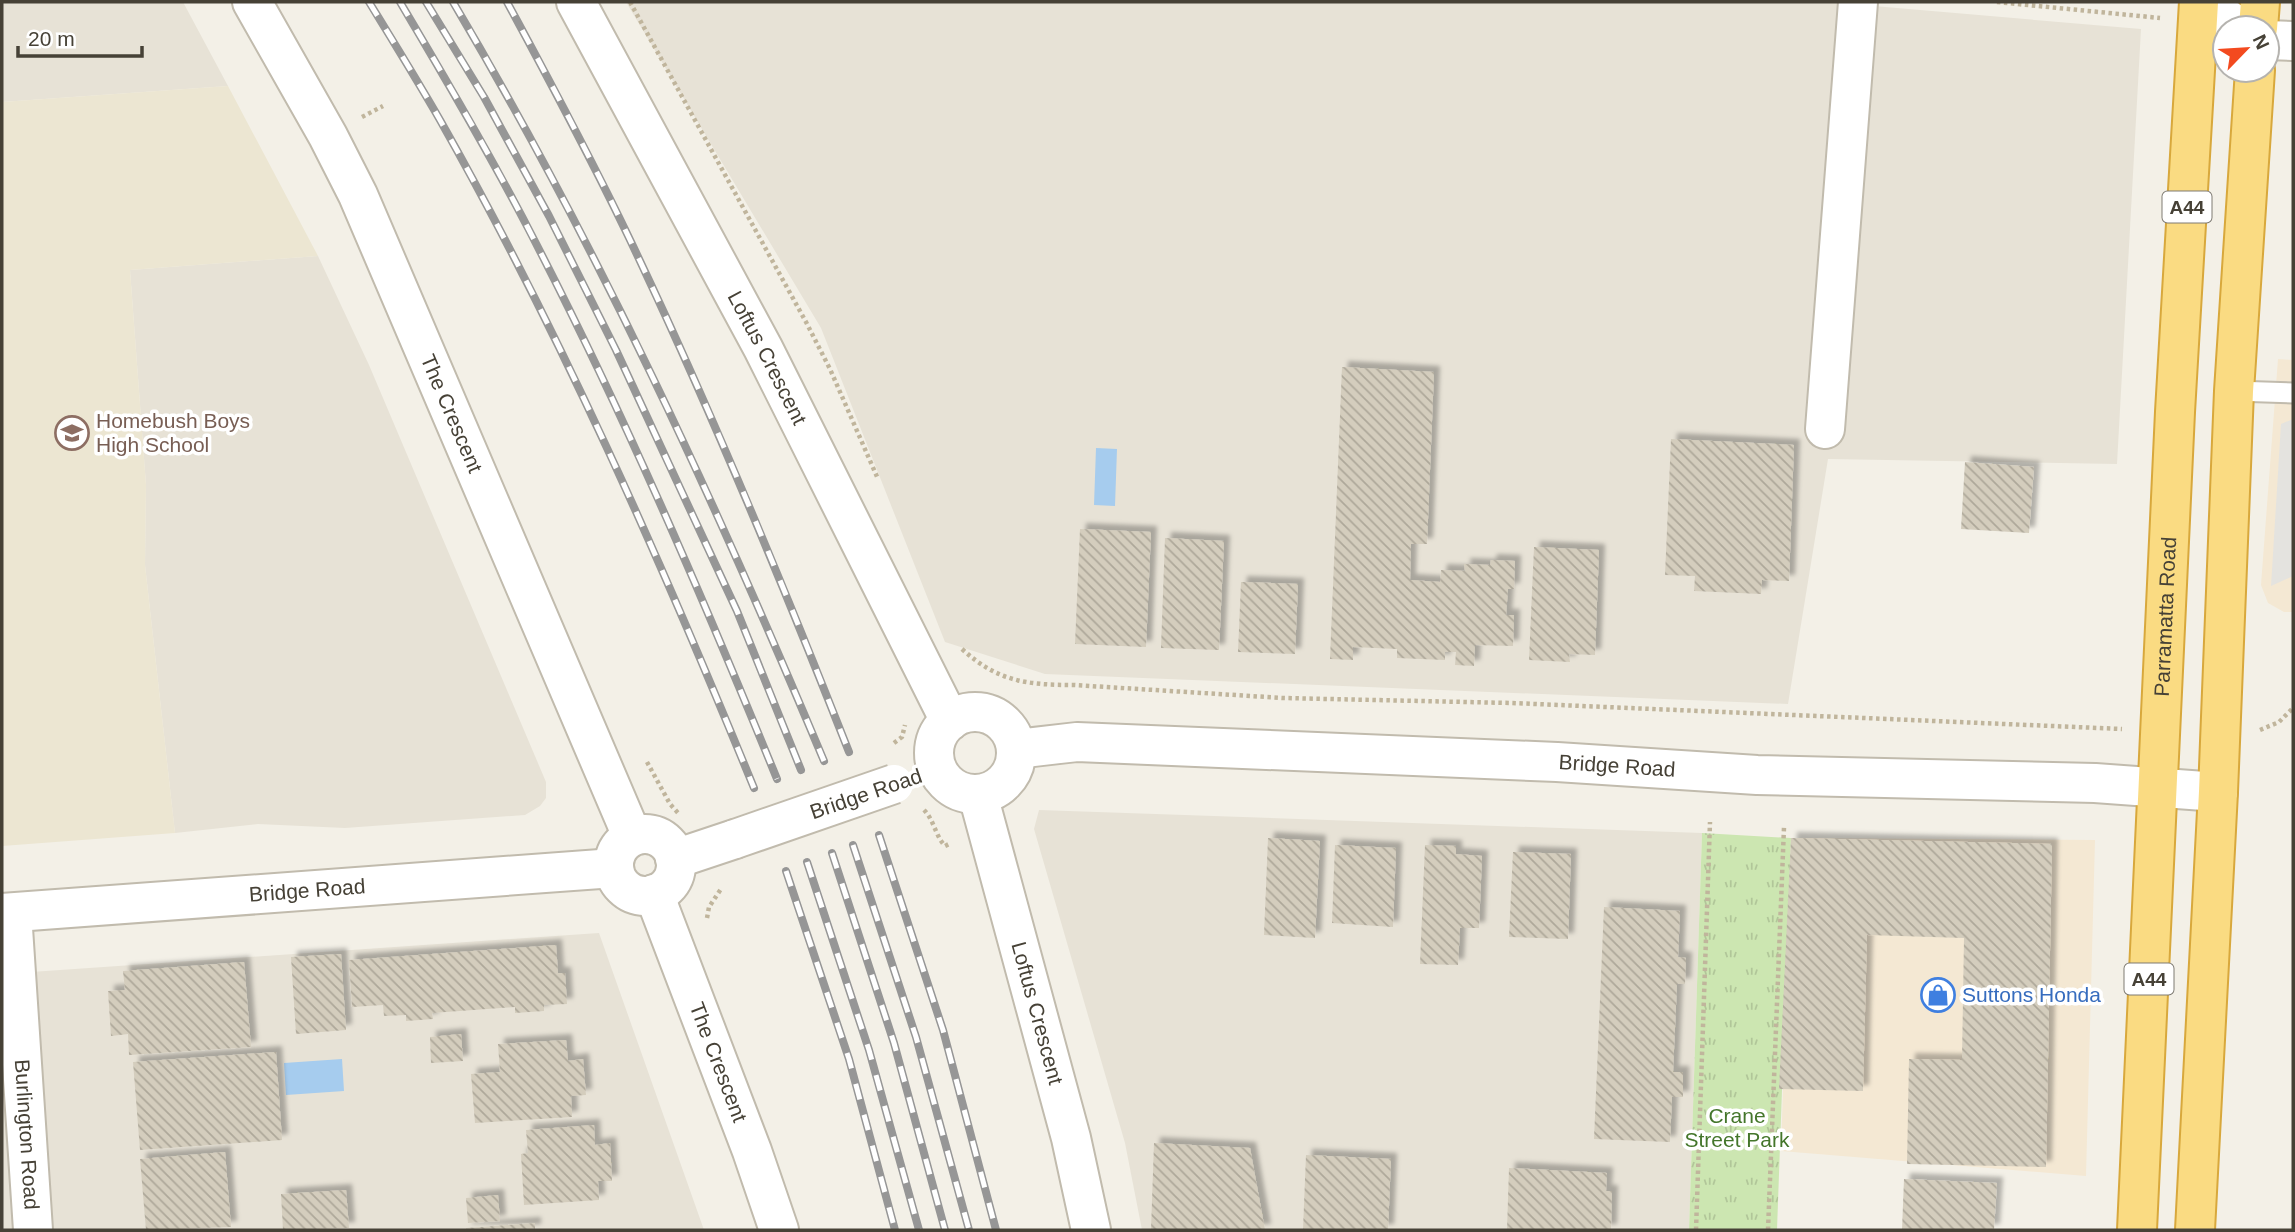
<svg xmlns="http://www.w3.org/2000/svg" width="2295" height="1232" font-family="Arial,sans-serif">
<defs>
<pattern id="park-tufts" width="24" height="20" patternUnits="userSpaceOnUse" patternTransform="scale(1.75)"><rect width="24" height="20" fill="#cce6b1"/><path d="M3 7l-1-3M5 7V3M7 7l1-3M15 17l-1-3M17 17v-4M19 17l1-3" fill="none" stroke="#b1c699"/></pattern>
<pattern id="building-back-hatch" width="6" height="6" patternUnits="userSpaceOnUse" patternTransform="scale(1.75)"><rect width="6" height="6" fill="#d4cdbd"/><path d="M-1 5l2 2M0 0l6 6M5-1l2 2" fill="none" stroke="#aea89a"/></pattern>
<filter id="shadow"><feDropShadow dx="6" dy="-6" stdDeviation="2" flood-color="#0004"/></filter>
</defs>
<rect width="100%" height="100%" fill="#f3f0e7"/>
<path fill="#e7e2d6" d="M 2,2 L 183,2 L 228,86 L 2,102 Z
M 626,2 L 1827,2 L 2141,29 L 2117,464 L 1828,459 L 1788,704 L 1045,674 L 945,642 L 821,328 Z
M 318,256 L 369,365 L 546,782 L 546,798 L 540,806 L 525,815 L 345,828 L 258,824 L 175,833 L 145,565 L 146,485 L 130,270 Z
M 1039,810 L 1702,833 L 1689,1230 L 1142,1230 L 1125,1143 L 1034,829 Z
M 599,933 L 704,1230 L 2,1230 L 2,974 Z"/>
<path fill="#f4e8d3" d="M 2278,359 L 2293,360 L 2293,612 L 2284,612 L 2268,603 L 2261,585 Z
M 1791,838 L 2095,840 L 2086,1176 L 1781,1151 Z"/>
<path fill="#ece6d2" d="M 228,86 L 318,256 L 130,270 L 146,485 L 145,565 L 175,833 L 2,846 L 2,102 Z"/>
<path fill="url(#park-tufts)" d="M 1702,833 L 1791,838 L 1777,1230 L 1689,1230 Z"/>
<path fill="#e4e3df" d="M 2293,419 L 2293,576 L 2271,586 L 2281,424 Z"/>
<path fill="#a6ccee" d="M 1096,448 L 1117,449 L 1115,506 L 1094,505 Z
M 342,1059 L 344,1091 L 286,1095 L 284,1063 Z"/>
<path fill="url(#building-back-hatch)" filter="url(#shadow)" d="M 1342,367 L 1434,372 L 1427,544 L 1411,544 L 1410,580 L 1440,582 L 1441,570 L 1465,571 L 1464,564 L 1490,565 L 1491,560 L 1515,561 L 1514,589 L 1508,589 L 1506,615 L 1514,615 L 1513,646 L 1475,645 L 1474,666 L 1455,665 L 1456,652 L 1445,652 L 1445,660 L 1397,658 L 1397,649 L 1353,647 L 1353,660 L 1330,659 Z
M 1671,439 L 1794,445 L 1789,581 L 1762,580 L 1761,594 L 1694,591 L 1695,576 L 1665,575 Z
M 1965,462 L 2034,467 L 2029,533 L 1961,529 Z
M 1080,529 L 1151,532 L 1146,647 L 1075,644 Z
M 1165,538 L 1224,541 L 1219,650 L 1161,648 Z
M 1534,547 L 1599,550 L 1595,655 L 1569,654 L 1570,662 L 1529,660 Z
M 1241,582 L 1298,584 L 1295,654 L 1238,652 Z
M 1268,838 L 1320,841 L 1315,938 L 1264,935 Z
M 1791,838 L 2052,844 L 2046,1167 L 1907,1164 L 1909,1059 L 1962,1060 L 1964,938 L 1867,935 L 1863,1091 L 1779,1089 Z
M 1335,845 L 1396,848 L 1393,927 L 1332,923 Z
M 1425,845 L 1456,846 L 1456,854 L 1482,856 L 1479,928 L 1460,928 L 1458,965 L 1420,964 Z
M 1513,852 L 1571,854 L 1568,939 L 1509,937 Z
M 1604,907 L 1680,911 L 1678,957 L 1686,958 L 1685,984 L 1677,984 L 1673,1072 L 1683,1072 L 1683,1097 L 1672,1097 L 1670,1142 L 1594,1139 Z
M 556,945 L 558,973 L 565,973 L 567,1004 L 544,1005 L 544,1011 L 515,1013 L 515,1007 L 432,1013 L 433,1019 L 406,1021 L 406,1015 L 384,1016 L 383,1005 L 352,1007 L 349,960 Z
M 341,954 L 346,1030 L 296,1034 L 291,957 Z
M 244,962 L 251,1047 L 129,1055 L 128,1034 L 111,1036 L 108,991 L 125,990 L 123,971 Z
M 461,1034 L 463,1061 L 431,1063 L 430,1037 Z
M 566,1040 L 568,1061 L 583,1059 L 586,1095 L 571,1096 L 572,1117 L 475,1123 L 471,1074 L 500,1072 L 498,1044 Z
M 276,1052 L 282,1140 L 140,1150 L 133,1062 Z
M 594,1125 L 595,1145 L 610,1143 L 612,1181 L 598,1181 L 599,1200 L 524,1205 L 521,1154 L 528,1153 L 526,1130 Z
M 1154,1143 L 1250,1148 L 1265,1230 L 1151,1230 Z
M 225,1152 L 231,1227 L 146,1230 L 140,1159 Z
M 1306,1155 L 1391,1159 L 1388,1230 L 1303,1230 Z
M 1509,1168 L 1607,1173 L 1606,1191 L 1612,1191 L 1611,1230 L 1507,1230 Z
M 1904,1179 L 1997,1183 L 1994,1230 L 1902,1230 Z
M 346,1190 L 349,1228 L 283,1230 L 281,1194 Z
M 498,1195 L 500,1221 L 468,1223 L 466,1198 Z
M 535,1223 L 535,1230 L 466,1230 L 466,1228 Z"/>
<g fill="none" stroke-linecap="round" stroke-linejoin="round">
<g stroke="#c1bbad" stroke-width="23">
<path id="service" d="M 2234,391 L 2293,393"/>
</g>
<g stroke="#c1bbad" stroke-width="42">
<g id="minor">
<path id="s1" d="M 252,2 L 328,136 L 358,195 L 632,836"/>
<path id="s2" d="M 576,2 L 763,348 L 950,721"/>
<path d="M 2201,2 L 2241,28"/>
<path d="M 2267,40 L 2293,41"/>
<path d="M 1825,429 L 1858,2"/>
<path id="s3" d="M 12,913 L 33,1230"/>
</g>
</g>
<g stroke="#c1bbad" stroke-width="42">
<g id="tertiary">
<circle cx="975" cy="753" r="41"/>
<path id="s4" d="M 1016,749 L 1077,742 L 1557,762 L 1757,775 L 2095,783 L 2218,792"/>
<path id="s5" d="M 978,795 L 1071,1138 L 1091,1230"/>
<circle cx="645" cy="865" r="31"/>
<path d="M 675,859 L 735,839"/>
<path id="s6" d="M 654,894 L 752,1151 L 779,1230"/>
<path id="s7" d="M 2,913 L 614,868"/>
</g>
</g>
<g stroke="#d8a83c" stroke-width="42">
<g id="trunk">
<path d="M 2258,28 L 2260,2"/>
<path id="s8" d="M 2137,1230 L 2175,412 L 2199,2"/>
<path d="M 2195,1230 L 2218,792 L 2234,391 L 2255,70"/>
</g>
</g>
<path stroke="#c0b59c" stroke-width="4.5" stroke-dasharray="3.5 3.5" stroke-linecap="butt" d="M 630,2 L 806,322 L 830,369 L 878,479
M 1997,2 L 2160,18
M 362,117 L 383,106
M 962,649 C 998,682 1028,685 1074,685 L 1283,698 L 1512,703 L 2122,729
M 2260,730 L 2279,722 L 2293,708
M 894,743 L 902,737 L 905,725
M 647,762 L 670,804 L 679,814
M 924,810 C 934,820 935,835 945,846 L 949,844
M 707,918 L 709,907 L 721,889
M 1696,1230 L 1710,822
M 1768,1230 L 1784,827"/>
<use href="#service" stroke="#fff" stroke-width="19"/>
<use href="#minor" stroke="#fff" stroke-width="38"/>
<use href="#tertiary" stroke="#fff" stroke-width="38"/>
<use href="#trunk" stroke="#fadb82" stroke-width="38"/>
<g stroke="#969696" stroke-width="8">
<path id="rail" d="M 369,2 C 393,41 417,80 440,120 C 561,334 661,561 754,788
M 400,2 C 444,76 488,151 528,228 C 621,407 701,593 777,779
M 426,2 L 484,97 L 549,216 L 616,350 L 737,611 L 801,770
M 453,2 C 597,245 715,501 824,761
M 507,2 C 553,87 599,173 640,261 C 716,422 784,587 849,752
M 879,835 L 943,1030 L 996,1230
M 853,845 L 916,1037 L 969,1230
M 832,853 L 894,1043 L 945,1230
M 807,862 L 869,1050 L 919,1230
M 786,871 L 849,1059 L 895,1230"/>
</g>
<use href="#rail" stroke="#fff" stroke-width="5" stroke-dasharray="16" stroke-linecap="butt"/>
<g stroke="#c1bbad" stroke-width="42" stroke-linecap="butt">
<path id="tertiary-bridge" d="M 735,839 L 894,784"/>
</g>
<use href="#tertiary-bridge" stroke="#fff" stroke-width="38"/>
</g>
<defs>
<g id="school-ring" transform="scale(1.75)"><circle r="9.5" fill="#fff" stroke="#8d6e63" stroke-width="1.5"/><path d="M0-5L7-2L0 1L-7-2ZM-4 1L0 2.5L4 1V4Q0 6-4 4Z" fill="#8d6e63"/></g>
<g id="shop-ring" transform="scale(1.75)"><circle r="9.5" fill="#fff" stroke="#3f7fe0" stroke-width="1.5"/><path d="M-5-2.5h2.3a2.7 3.5 0 0 1 5.4 0H5L5.5 6h-11ZM-1.5-2.5h3a1.5 2.3 0 0 0-3 0Z" fill="#3f7fe0"/></g>
</defs>
<g fill-rule="evenodd">
<use href="#school-ring" x="72" y="433"/>
<use href="#shop-ring" x="1938" y="995"/>
</g>
<g text-anchor="middle" stroke-width="7" stroke-linejoin="round" paint-order="stroke">
<g fill="#fff" stroke="#7e7a72" stroke-width="2">
<rect x="2162.5" y="191.5" width="49" height="31" rx="5"/>
<rect x="2124.5" y="963.5" width="49" height="31" rx="5"/>
</g>
<g font-size="19" font-weight="bold" fill="#464136">
<text x="2187" y="214">A44</text>
<text x="2149" y="986">A44</text>
</g>
<g font-size="21" fill="#464136" stroke="#fff">
<text dy="7" stroke="none"><textPath href="#s2" startOffset="404">Loftus Crescent</textPath></text>
<text dy="7" stroke="none"><textPath href="#s1" startOffset="458">The Crescent</textPath></text>
<text dy="7" stroke="none"><textPath href="#s8" startOffset="614">Parramatta Road</textPath></text>
<text dy="7" stroke="none"><textPath href="#s4" startOffset="602">Bridge Road</textPath></text>
<text transform="translate(866 794) rotate(-19)" y="7">Bridge Road</text>
<text dy="7" stroke="none"><textPath href="#s7" startOffset="306">Bridge Road</textPath></text>
<text dy="7" stroke="none"><textPath href="#s5" startOffset="226">Loftus Crescent</textPath></text>
<text dy="7" stroke="none"><textPath href="#s6" startOffset="180">The Crescent</textPath></text>
<text dy="7" stroke="none"><textPath href="#s3" startOffset="222">Burlington Road</textPath></text>
</g>
<g font-size="21" fill="#785e54" stroke="#fff" text-anchor="start">
<text x="96" y="428">Homebush Boys<tspan x="96" dy="24">High School</tspan></text>
</g>
<g font-size="21" fill="#366cbe" stroke="#fff" text-anchor="start">
<text x="1962" y="1002">Suttons Honda</text>
</g>
<g font-size="21" fill="#44762b" stroke="#fff">
<text x="1737" y="1123">Crane<tspan x="1737" dy="24">Street Park</tspan></text>
</g>
</g>
<rect width="2295" height="1232" fill="none" stroke="#464136" stroke-width="7"/>
<g transform="translate(2246 49) rotate(65)"><circle r="33" fill="#ffffff" stroke="#b5b3af" stroke-width="2"/>
<path d="M0-5L12 26L0 18L-12 26Z" fill="#f34a1f"/>
<text y="-10" font-size="19" font-weight="bold" text-anchor="middle" fill="#464136">N</text>
</g>
<path d="M18 46v10h124v-10" fill="none" stroke="#464136" stroke-width="3.5"/>
<text x="28" y="46" font-size="21" fill="#464136" stroke="#ffffff" stroke-width="5" paint-order="stroke">20 m</text>
</svg>
